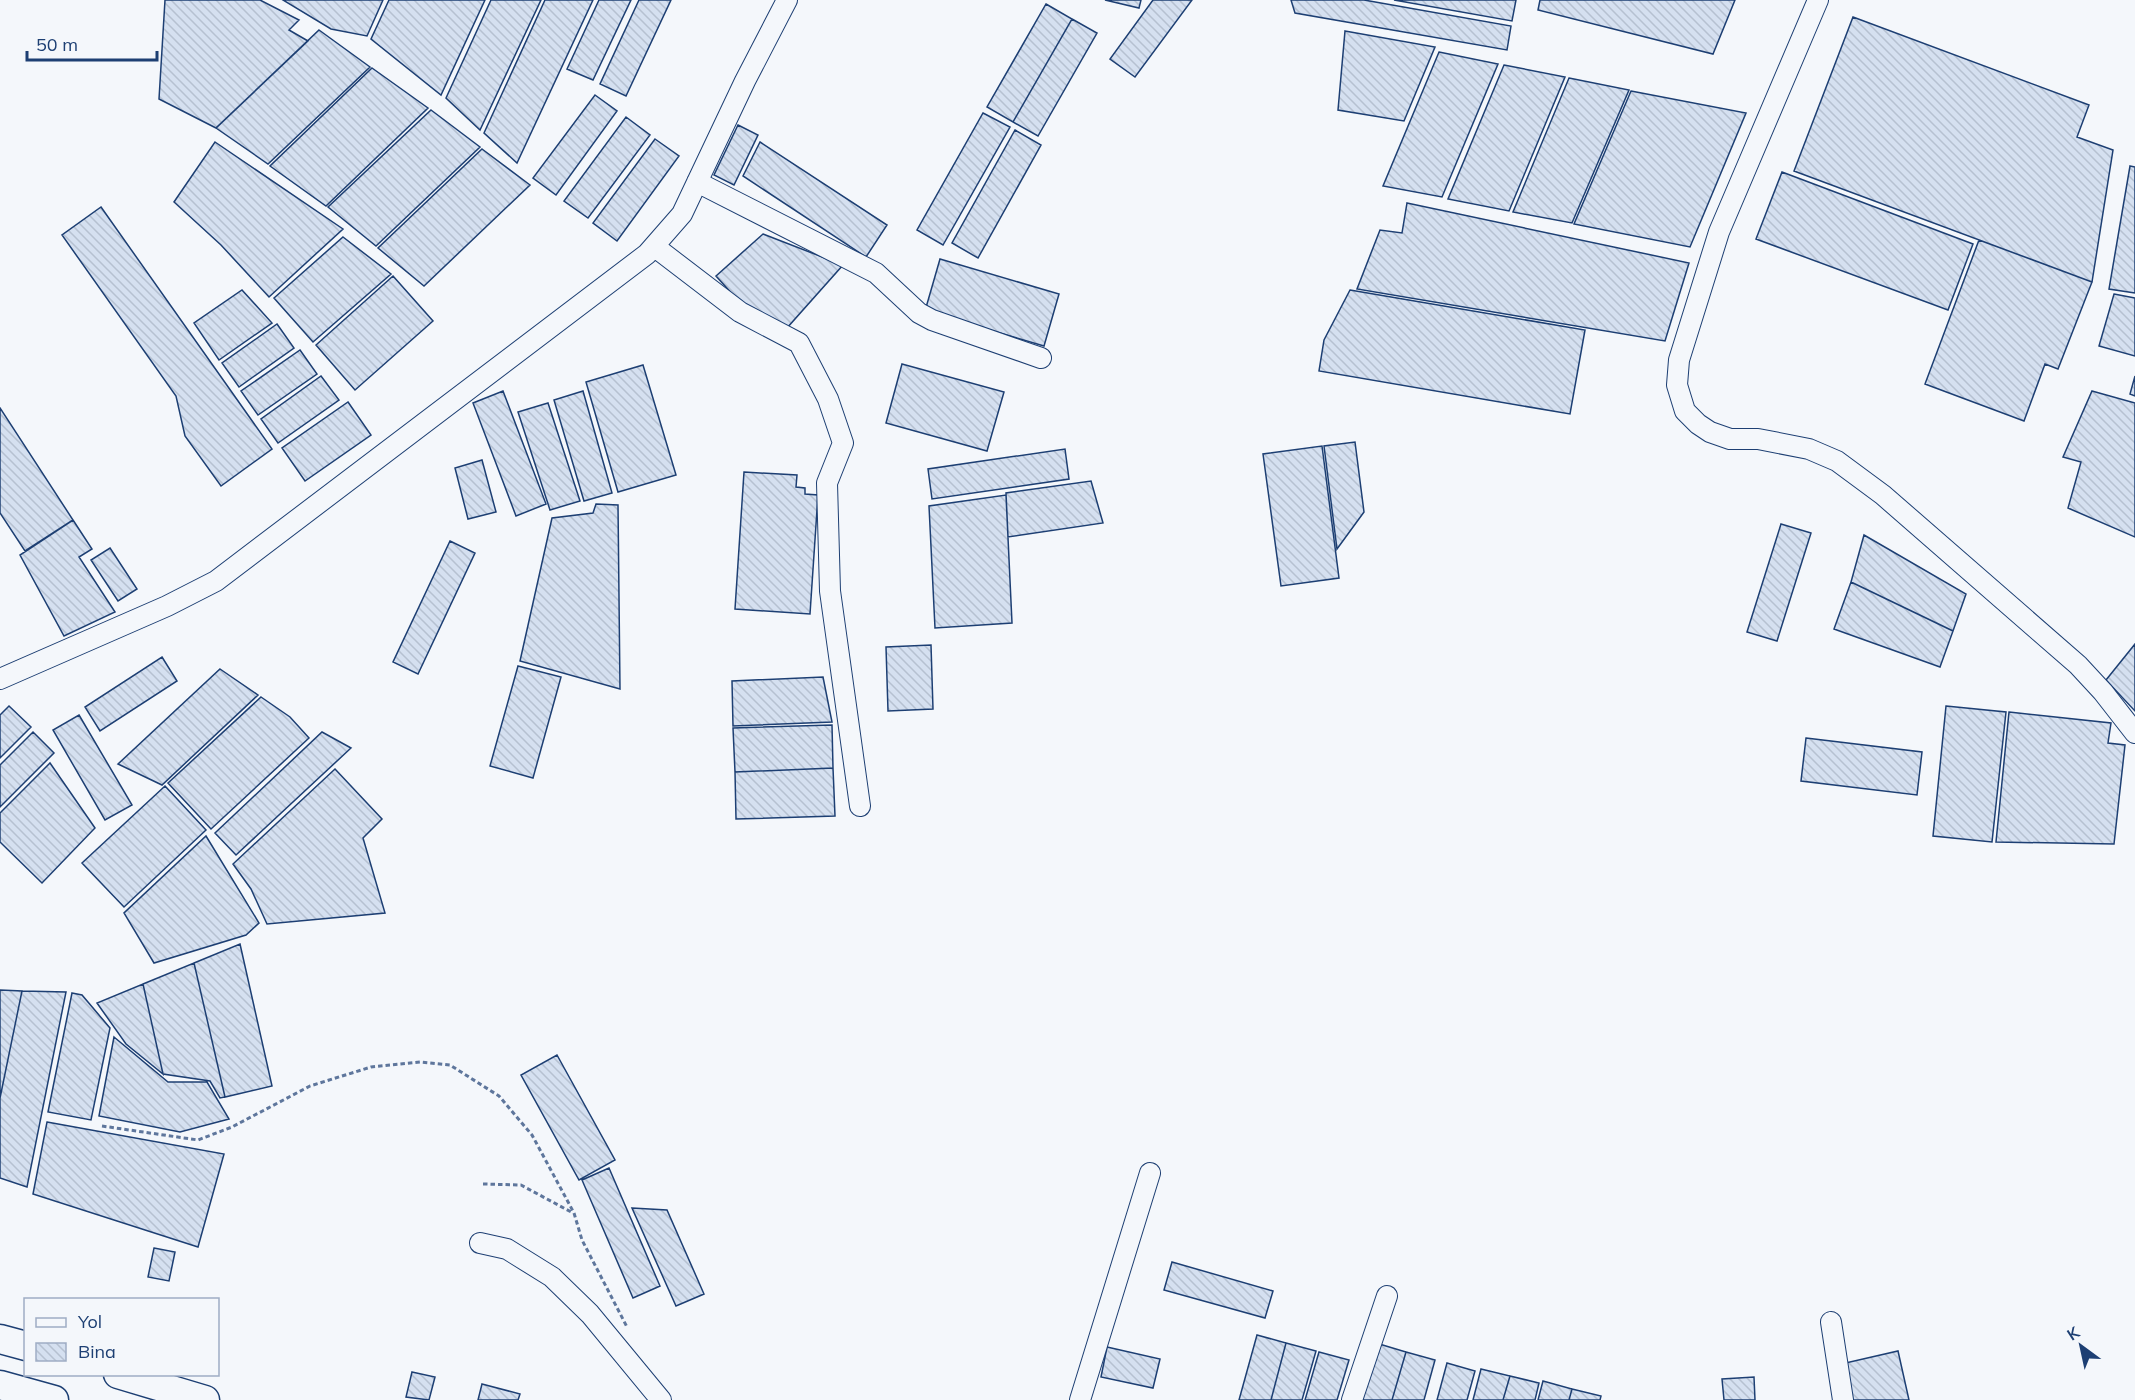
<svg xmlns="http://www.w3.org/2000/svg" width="2135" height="1400" font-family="Mulish,sans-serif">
<defs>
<pattern id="building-back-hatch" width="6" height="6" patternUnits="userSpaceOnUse" patternTransform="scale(1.5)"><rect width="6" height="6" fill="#d5e0f0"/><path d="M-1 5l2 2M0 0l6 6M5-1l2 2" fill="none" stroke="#b6c1d1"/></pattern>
</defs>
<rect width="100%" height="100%" fill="#f4f7fb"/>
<path fill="url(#building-back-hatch)" stroke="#1d3f73" stroke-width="1.5" d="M 165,0 L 260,0 L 299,20 L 289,30 L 308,41 L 216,128 L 159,99 Z
M 283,0 L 383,0 L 367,36 L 331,29 Z
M 389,0 L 485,0 L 441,95 L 371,39 Z
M 491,0 L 541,0 L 480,130 L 446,98 Z
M 545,0 L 593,0 L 517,163 L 484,133 Z
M 599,0 L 631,0 L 593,80 L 567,69 Z
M 639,0 L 671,0 L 626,96 L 600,84 Z
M 1105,0 L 1141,0 L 1139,8 Z
M 1153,0 L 1192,0 L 1135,77 L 1110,59 Z
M 1291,0 L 1364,0 L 1511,26 L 1507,50 L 1295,13 Z
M 1394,0 L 1516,0 L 1512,21 Z
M 1540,0 L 1735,0 L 1713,54 L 1538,10 Z
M 1046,4 L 1072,19 L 1013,122 L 987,107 Z
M 1853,17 L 2089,105 L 2077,137 L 2113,150 L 2092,282 L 1794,171 Z
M 1072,19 L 1097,33 L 1038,136 L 1013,122 Z
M 319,30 L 370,67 L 268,164 L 216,128 Z
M 1345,31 L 1435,47 L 1404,121 L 1338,110 Z
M 1439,52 L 1498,64 L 1442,197 L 1383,186 Z
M 1504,65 L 1565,77 L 1509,211 L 1448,199 Z
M 372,68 L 428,108 L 326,206 L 270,166 Z
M 1569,78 L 1629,90 L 1572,223 L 1513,212 Z
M 1631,91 L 1746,113 L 1690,247 L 1574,224 Z
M 595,95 L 617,111 L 556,195 L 533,178 Z
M 431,110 L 480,147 L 376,246 L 328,207 Z
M 983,113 L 1010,127 L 943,245 L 917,230 Z
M 626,117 L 650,135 L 588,218 L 564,201 Z
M 738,125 L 758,135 L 734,185 L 714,175 Z
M 1015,130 L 1041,145 L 978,258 L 952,243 Z
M 655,139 L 679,156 L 617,241 L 593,223 Z
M 215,142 L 343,229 L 269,297 L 221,245 L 174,202 Z
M 760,142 L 887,225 L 866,257 L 743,176 Z
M 482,149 L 530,185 L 424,286 L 378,248 Z
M 2130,166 L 2135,167 L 2135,293 L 2109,289 Z
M 1782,172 L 1973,244 L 1948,310 L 1756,239 Z
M 1407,203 L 1689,263 L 1665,341 L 1357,289 L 1380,230 L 1402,233 Z
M 101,207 L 272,449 L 221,486 L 185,436 L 176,396 L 62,235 Z
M 763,234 L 843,265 L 786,329 L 753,317 L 716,276 Z
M 343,237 L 391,274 L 313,342 L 274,298 Z
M 1979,240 L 2092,282 L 2058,369 L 2045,364 L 2024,421 L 1925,384 Z
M 940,259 L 1059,294 L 1044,346 L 925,311 Z
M 393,276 L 433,321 L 355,390 L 316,345 Z
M 242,290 L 272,323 L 219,360 L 194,323 Z
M 1350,290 L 1585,330 L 1570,414 L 1319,371 L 1324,340 Z
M 2114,294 L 2135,298 L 2135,356 L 2099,346 Z
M 277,324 L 294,348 L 239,387 L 222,363 Z
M 300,350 L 317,374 L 258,415 L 241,391 Z
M 902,364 L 1004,392 L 987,451 L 886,423 Z
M 643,365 L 676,475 L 618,492 L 586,382 Z
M 321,376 L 339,400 L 278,443 L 261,419 Z
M 2135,376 L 2135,396 L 2130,394 Z
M 503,391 L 546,504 L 516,516 L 473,403 Z
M 583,391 L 612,493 L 584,501 L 554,400 Z
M 2092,391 L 2135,403 L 2135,537 L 2068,508 L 2081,462 L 2063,457 Z
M 348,402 L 371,435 L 305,481 L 282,448 Z
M 548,403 L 580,501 L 550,510 L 518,412 Z
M 0,408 L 73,520 L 25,551 L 0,513 Z
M 1355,442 L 1364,512 L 1337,549 L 1324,446 Z
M 1322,446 L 1339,578 L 1281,586 L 1263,454 Z
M 1065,449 L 1069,479 L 932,499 L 928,469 Z
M 482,460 L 496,512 L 468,519 L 455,468 Z
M 744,472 L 797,475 L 796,487 L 805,488 L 805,494 L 818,495 L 810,614 L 735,609 Z
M 1091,481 L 1103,523 L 1008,537 L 1006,493 Z
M 1006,495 L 1012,623 L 935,628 L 929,506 Z
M 596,504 L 618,505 L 620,689 L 520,661 L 552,518 L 593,513 Z
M 73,520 L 92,549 L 79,557 L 115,612 L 64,636 L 20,555 Z
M 1781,524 L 1811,533 L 1777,641 L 1747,632 Z
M 1864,535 L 1966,594 L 1953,631 L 1851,582 Z
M 450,541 L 475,553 L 418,674 L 393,662 Z
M 110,548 L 137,589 L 118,601 L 91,560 Z
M 1851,582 L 1953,631 L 1940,667 L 1834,629 Z
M 2135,644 L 2135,711 L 2106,680 Z
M 931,645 L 933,709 L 888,711 L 886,647 Z
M 162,657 L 177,681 L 100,731 L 85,707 Z
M 518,666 L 561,677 L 533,778 L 490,766 Z
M 220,669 L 258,695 L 162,785 L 118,764 Z
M 823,677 L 832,722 L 733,726 L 732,681 Z
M 261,697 L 290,717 L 309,738 L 211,829 L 168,783 Z
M 9,706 L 31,727 L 0,758 L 0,715 Z
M 1946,706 L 2006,712 L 1992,842 L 1933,836 Z
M 2009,712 L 2111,723 L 2108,743 L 2125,745 L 2114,844 L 1996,842 Z
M 79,715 L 132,805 L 105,820 L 53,730 Z
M 832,725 L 833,768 L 735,772 L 733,728 Z
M 33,732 L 54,753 L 0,807 L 0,765 Z
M 322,732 L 351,748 L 236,855 L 215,833 Z
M 1806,738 L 1922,752 L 1917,795 L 1801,781 Z
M 50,763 L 95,828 L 42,883 L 0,842 L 0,813 Z
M 833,768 L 835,816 L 736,819 L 735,772 Z
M 335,769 L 382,819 L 363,838 L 385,913 L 267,924 L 251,889 L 233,864 Z
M 165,786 L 206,830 L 124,907 L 82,863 Z
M 206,836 L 259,923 L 246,935 L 154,963 L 124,913 Z
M 240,944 L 272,1086 L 225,1097 L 194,963 Z
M 194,963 L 225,1097 L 220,1098 L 210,1081 L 163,1074 L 143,984 Z
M 143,984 L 163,1074 L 126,1044 L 97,1003 Z
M 0,990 L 22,991 L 0,1098 Z
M 22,991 L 66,992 L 27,1187 L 0,1178 L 0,1098 Z
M 72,993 L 82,995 L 110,1028 L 91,1120 L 48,1112 Z
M 114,1037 L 168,1082 L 207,1082 L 229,1119 L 180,1132 L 99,1116 Z
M 557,1055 L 615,1160 L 579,1180 L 521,1075 Z
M 47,1122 L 224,1154 L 198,1247 L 33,1194 Z
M 609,1168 L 660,1286 L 633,1298 L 582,1180 Z
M 632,1208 L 667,1210 L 704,1294 L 676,1306 Z
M 154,1248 L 175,1252 L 169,1281 L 148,1277 Z
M 1172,1262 L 1273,1291 L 1265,1318 L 1164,1290 Z
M 1257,1335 L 1286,1343 L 1271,1400 L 1239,1400 Z
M 1286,1343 L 1316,1351 L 1302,1400 L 1271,1400 Z
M 1376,1343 L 1406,1352 L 1392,1400 L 1360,1400 Z
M 1107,1347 L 1160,1359 L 1153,1388 L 1101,1377 Z
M 1898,1351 L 1909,1400 L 1849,1400 L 1841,1364 Z
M 1319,1352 L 1349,1360 L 1337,1400 L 1305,1400 Z
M 1406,1352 L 1435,1360 L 1424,1400 L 1392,1400 Z
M 1447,1363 L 1475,1371 L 1467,1400 L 1437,1400 Z
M 1481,1369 L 1510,1376 L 1503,1400 L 1473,1400 Z
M 412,1372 L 435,1377 L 429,1400 L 406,1397 Z
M 1510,1376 L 1539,1383 L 1535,1400 L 1503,1400 Z
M 1754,1377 L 1755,1400 L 1724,1400 L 1722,1379 Z
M 1543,1381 L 1572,1389 L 1569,1400 L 1538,1400 Z
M 482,1384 L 520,1394 L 518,1400 L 478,1400 Z
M 1572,1389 L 1601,1396 L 1600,1400 L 1569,1400 Z"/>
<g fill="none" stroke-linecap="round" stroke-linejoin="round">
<g stroke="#1d3f73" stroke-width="22">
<path id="minor" d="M 1818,0 L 1719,232 L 1679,360 L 1677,385 L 1685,411 L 1698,424 L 1710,432 L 1730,439 L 1758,439 L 1809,449 L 1837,461 L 1883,495 L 2078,665 L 2103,692 L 2135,733
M 697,182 L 876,273 L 919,313 L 932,320 L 1041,358
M 655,247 L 740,312 L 799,343 L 828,399 L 843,443 L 827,483 L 830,591 L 860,806
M 0,679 L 167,606 L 216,581 L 647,254 L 682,214 L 745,81 L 787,0
M 480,1243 L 507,1249 L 552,1277 L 590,1314 L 661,1400
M 1831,1322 L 1843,1400
M 1080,1400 L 1150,1173
M 1352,1400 L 1387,1296"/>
</g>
<g stroke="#1d3f73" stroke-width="31">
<path id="highway" d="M 0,1339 L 26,1346
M 118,1374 L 205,1400
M 0,1385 L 54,1400"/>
</g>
<path stroke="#5e769c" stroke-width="3" stroke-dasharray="4.5 3" stroke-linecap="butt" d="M 102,1126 L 198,1140 L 232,1127 L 310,1086 L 371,1067 L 421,1062 L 450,1065 L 499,1096 L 532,1135 L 574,1213 L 582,1240 L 627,1327
M 483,1184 L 521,1185 L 573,1213"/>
<use href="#minor" stroke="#f4f7fb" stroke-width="20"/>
<use href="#highway" stroke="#f4f7fb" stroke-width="28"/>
</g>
<rect x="24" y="1298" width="195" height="78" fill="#f4f7fb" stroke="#9eadc5" stroke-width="1.5"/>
<rect x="36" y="1318" width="30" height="9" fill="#f4f7fb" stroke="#9eadc5" stroke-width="1.5"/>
<text x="78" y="1328" font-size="18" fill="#1d3f73">Yol</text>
<rect x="36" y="1343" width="30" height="18" fill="url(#building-back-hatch)" stroke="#9eadc5" stroke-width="1.5"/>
<text x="78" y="1358" font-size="18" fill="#1d3f73">Bina</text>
<g transform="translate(2081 1346) rotate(327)" stroke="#f4f7fb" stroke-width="4.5" paint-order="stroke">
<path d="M0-4.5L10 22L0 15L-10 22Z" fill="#1d3f73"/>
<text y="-9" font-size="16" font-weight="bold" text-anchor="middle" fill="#1d3f73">K</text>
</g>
<path d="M27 51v9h130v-9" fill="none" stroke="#1d3f73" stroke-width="3"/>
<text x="36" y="51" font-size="18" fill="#1d3f73" stroke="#f4f7fb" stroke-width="4.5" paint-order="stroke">50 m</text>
</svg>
